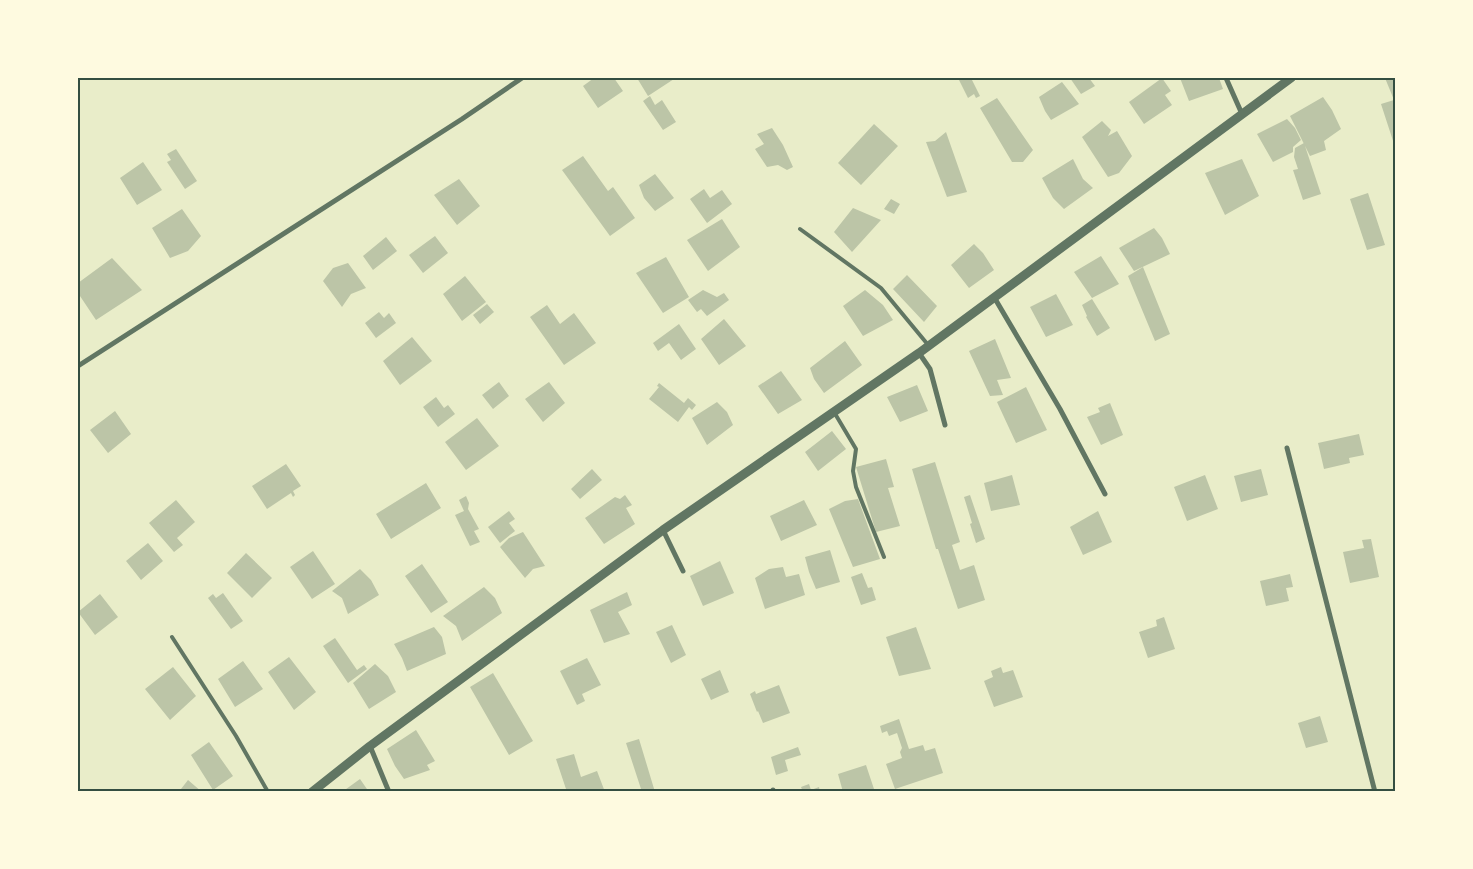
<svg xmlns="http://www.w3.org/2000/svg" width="1473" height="869" font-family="Rubik,sans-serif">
<rect width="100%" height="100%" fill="#e9edc9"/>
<path fill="#bcc5a7" d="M 594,78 L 614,78 L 623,91 L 598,108 L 583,86 Z
M 637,78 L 673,78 L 674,79 L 648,96 Z
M 958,78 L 971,78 L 980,96 L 976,98 L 974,94 L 968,98 Z
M 1070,78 L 1089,78 L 1095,86 L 1081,94 Z
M 1162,78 L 1171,91 L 1165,95 L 1172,105 L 1144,124 L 1129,102 Z
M 1180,78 L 1219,78 L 1223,89 L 1189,101 Z
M 1385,78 L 1396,78 L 1395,147 L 1381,104 L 1394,100 Z
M 1062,82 L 1079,104 L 1051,120 L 1045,111 L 1039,97 Z
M 650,96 L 655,105 L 662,100 L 676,122 L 663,130 L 643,101 Z
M 1323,97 L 1332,110 L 1341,129 L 1324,141 L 1326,150 L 1310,156 L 1290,116 Z
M 997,98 L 1033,150 L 1023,162 L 1012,162 L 980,108 Z
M 1287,119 L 1295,128 L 1301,140 L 1293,147 L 1293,152 L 1273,162 L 1257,134 Z
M 1102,121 L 1111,130 L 1108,136 L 1117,131 L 1132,156 L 1119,173 L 1108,177 L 1082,137 Z
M 874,124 L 898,146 L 861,185 L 838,163 Z
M 772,128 L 783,145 L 793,167 L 787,170 L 778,165 L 767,167 L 755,149 L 764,144 L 757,134 Z
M 946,132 L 967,192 L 947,197 L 926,142 L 935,141 Z
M 1304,143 L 1321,194 L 1303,200 L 1293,170 L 1298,169 L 1294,157 L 1295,148 Z
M 176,149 L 197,181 L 185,189 L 167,162 L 171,160 L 167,154 Z
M 583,156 L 608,191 L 613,187 L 635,218 L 610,236 L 562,170 Z
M 1073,159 L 1083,179 L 1093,188 L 1064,209 L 1053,198 L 1042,178 Z
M 1242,159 L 1259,196 L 1225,215 L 1205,173 Z
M 143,162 L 162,190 L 137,205 L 120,178 Z
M 655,174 L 674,198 L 655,211 L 644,198 L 639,185 Z
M 459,179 L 480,206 L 457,225 L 434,195 Z
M 704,189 L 710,198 L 722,190 L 732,204 L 707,223 L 690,199 Z
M 1368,193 L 1385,245 L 1367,250 L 1350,199 Z
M 891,199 L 900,204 L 894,214 L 884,209 Z
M 853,208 L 881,220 L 852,252 L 834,232 Z
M 182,209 L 201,236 L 188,251 L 170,258 L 152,228 Z
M 722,219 L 740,247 L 708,271 L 687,240 Z
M 1154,228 L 1162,238 L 1170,254 L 1134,271 L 1119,248 Z
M 435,236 L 448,253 L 423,273 L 409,255 Z
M 386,237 L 397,251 L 373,270 L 363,256 Z
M 974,244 L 983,253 L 994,270 L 969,288 L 951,265 Z
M 1101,256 L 1119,284 L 1092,298 L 1074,272 Z
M 666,257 L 689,297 L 663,313 L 636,273 Z
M 112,258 L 142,290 L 96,320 L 78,293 L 78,283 Z
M 348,263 L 366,288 L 351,294 L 342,307 L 323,281 L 333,268 Z
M 1143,267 L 1170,334 L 1155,341 L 1128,276 Z
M 907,275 L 937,306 L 924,322 L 893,289 Z
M 465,276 L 486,302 L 462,321 L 443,294 Z
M 703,290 L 717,297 L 724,293 L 729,300 L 707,316 L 701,309 L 697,312 L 688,300 Z
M 865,290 L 883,305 L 893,320 L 863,336 L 843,306 Z
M 1056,294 L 1073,325 L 1046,337 L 1030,307 Z
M 1092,299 L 1110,328 L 1097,336 L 1086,317 L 1087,316 L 1082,305 Z
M 487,304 L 494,312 L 480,324 L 473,315 Z
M 547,305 L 560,324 L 574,313 L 596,343 L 564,365 L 530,317 Z
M 379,312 L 384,318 L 389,313 L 396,323 L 376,338 L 365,323 Z
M 724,319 L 746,346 L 719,365 L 701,339 Z
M 679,324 L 696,349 L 681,360 L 669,343 L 658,351 L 653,343 Z
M 412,337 L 432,361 L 400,385 L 383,361 Z
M 995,339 L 1011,378 L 997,380 L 1003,395 L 990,396 L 969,351 Z
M 845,341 L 862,365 L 824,393 L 814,379 L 810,368 Z
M 781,371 L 802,400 L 778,414 L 758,386 Z
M 499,382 L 509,396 L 493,409 L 482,395 Z
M 549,382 L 565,403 L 543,422 L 525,399 Z
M 659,383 L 684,403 L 688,398 L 696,405 L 692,410 L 689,407 L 678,422 L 649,399 L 659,387 L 657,386 Z
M 917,385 L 928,411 L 900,422 L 887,397 Z
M 1026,387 L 1047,430 L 1016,443 L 997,402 Z
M 436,397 L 444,408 L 448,405 L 455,414 L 438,427 L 423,407 Z
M 717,402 L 727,412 L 733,425 L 707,445 L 692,418 Z
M 1110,403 L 1123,435 L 1101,445 L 1087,417 L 1100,412 L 1098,408 Z
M 115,411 L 131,434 L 108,453 L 90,430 Z
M 477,418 L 499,446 L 466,470 L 445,442 Z
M 832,431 L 846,449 L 818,471 L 805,452 Z
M 1359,434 L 1364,455 L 1349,458 L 1350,463 L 1324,469 L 1318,443 Z
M 886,459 L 894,487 L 888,488 L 900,526 L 876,532 L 856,467 Z
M 935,462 L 960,542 L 952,545 L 960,570 L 974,565 L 985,600 L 958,609 L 938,549 L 936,549 L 912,469 Z
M 286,464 L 301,486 L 293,491 L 295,495 L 293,497 L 291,493 L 267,509 L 252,486 Z
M 592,469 L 602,480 L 580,499 L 571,489 Z
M 1261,469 L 1268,495 L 1241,502 L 1234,476 Z
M 1012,475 L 1020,505 L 991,511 L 984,483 Z
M 1205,475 L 1218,509 L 1187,521 L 1174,487 Z
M 426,483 L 441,508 L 391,539 L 376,514 Z
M 625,495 L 632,505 L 626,508 L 635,524 L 604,544 L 585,518 L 615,497 L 620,499 Z
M 970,495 L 985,539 L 976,543 L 970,524 L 972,523 L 964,497 Z
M 466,496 L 469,503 L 468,509 L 479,529 L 474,531 L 480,542 L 470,546 L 455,515 L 464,511 L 459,500 Z
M 858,499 L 880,559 L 853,567 L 829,509 L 845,501 Z
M 176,500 L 195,522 L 177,538 L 183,545 L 174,552 L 149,523 Z
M 804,500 L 817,525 L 781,541 L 770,516 Z
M 509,511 L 515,519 L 509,523 L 515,531 L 500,543 L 488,527 Z
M 1098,511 L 1112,542 L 1083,555 L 1070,527 Z
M 523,532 L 545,566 L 533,569 L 525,578 L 500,547 L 509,538 Z
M 1371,539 L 1379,577 L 1350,583 L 1343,552 L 1364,548 L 1362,540 Z
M 148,543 L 163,561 L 141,580 L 126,561 Z
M 830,550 L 840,582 L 816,589 L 809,572 L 805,557 Z
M 313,551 L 335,584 L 312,599 L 290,567 Z
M 246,553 L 272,578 L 252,598 L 227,573 Z
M 720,561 L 734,593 L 703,606 L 690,576 Z
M 422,564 L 448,602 L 431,613 L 405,576 Z
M 783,567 L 786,577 L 799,574 L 805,595 L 765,609 L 755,578 L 769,569 Z
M 360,569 L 371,580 L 379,595 L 348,614 L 342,598 L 332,591 Z
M 862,573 L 868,588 L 872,587 L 876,600 L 861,605 L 851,577 Z
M 1290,574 L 1293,587 L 1286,588 L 1289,601 L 1266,606 L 1260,581 Z
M 484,587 L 495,598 L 502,613 L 462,641 L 456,626 L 443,616 Z
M 627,592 L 632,605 L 618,612 L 630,634 L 604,643 L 590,610 Z
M 223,593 L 243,621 L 231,629 L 208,598 L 213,594 L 216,598 Z
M 100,594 L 118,617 L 95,635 L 78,612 Z
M 1164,617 L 1175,649 L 1148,658 L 1139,632 L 1157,626 L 1156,620 Z
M 672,625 L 686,655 L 671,663 L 656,632 Z
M 434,627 L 442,637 L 446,654 L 407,671 L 402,658 L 394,644 Z
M 916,627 L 931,669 L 899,676 L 886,637 Z
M 335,638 L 357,670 L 364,665 L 367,669 L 348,683 L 323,646 Z
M 289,657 L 316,692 L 294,710 L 268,672 Z
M 587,658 L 601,685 L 582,694 L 585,701 L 577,705 L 560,671 Z
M 243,661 L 263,689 L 235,707 L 218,679 Z
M 375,664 L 388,676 L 396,692 L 369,709 L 353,683 Z
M 173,667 L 196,696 L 170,720 L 145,689 Z
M 1001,667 L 1003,673 L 1013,670 L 1023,697 L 994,707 L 984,681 L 993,677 L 991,671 Z
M 720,670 L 729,692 L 711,700 L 701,679 Z
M 493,673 L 533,741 L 509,755 L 470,687 Z
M 779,685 L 790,713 L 763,723 L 758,711 L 757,712 L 750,694 L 755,691 L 756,694 Z
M 1320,716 L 1328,742 L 1306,748 L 1298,723 Z
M 899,719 L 909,749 L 923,745 L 925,751 L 935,748 L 943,773 L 895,789 L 886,764 L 902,758 L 900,752 L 902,748 L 897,733 L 889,736 L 887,731 L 882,733 L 880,726 Z
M 416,730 L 435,761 L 427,765 L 430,770 L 404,779 L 395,766 L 387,749 Z
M 639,739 L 655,792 L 642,792 L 626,743 Z
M 209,742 L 233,776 L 213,790 L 191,755 Z
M 798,747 L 801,755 L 785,760 L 788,771 L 776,775 L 771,757 Z
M 574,754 L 581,777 L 597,771 L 605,792 L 567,792 L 556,759 Z
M 866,765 L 875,792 L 843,792 L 838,774 Z
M 360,779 L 369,792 L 342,792 Z
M 188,780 L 202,792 L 184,792 L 181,789 Z
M 809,784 L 811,790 L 819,787 L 820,792 L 803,792 L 801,787 Z"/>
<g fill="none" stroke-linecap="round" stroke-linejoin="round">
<path stroke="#617663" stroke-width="4" d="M 800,229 L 881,288 L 929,346
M 834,412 L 856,449 L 853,471 L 856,487 L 884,557
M 172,637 L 236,736 L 268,792"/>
<path stroke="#617663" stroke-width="5" d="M 1226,78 L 1242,114
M 994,297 L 1060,409 L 1105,494
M 919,353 L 930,369 L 945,425
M 78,366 L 462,119 L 522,78
M 1287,448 L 1375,792
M 663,530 L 683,571
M 370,746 L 389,792
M 773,790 L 773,792"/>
<path stroke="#617663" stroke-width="9" d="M 312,792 L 370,746 L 663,530 L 919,353 L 1291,78"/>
</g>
<rect width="1473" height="869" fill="none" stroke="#fefae0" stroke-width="158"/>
<rect x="79" y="79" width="1315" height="711" fill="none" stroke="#344e41" stroke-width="2"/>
</svg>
